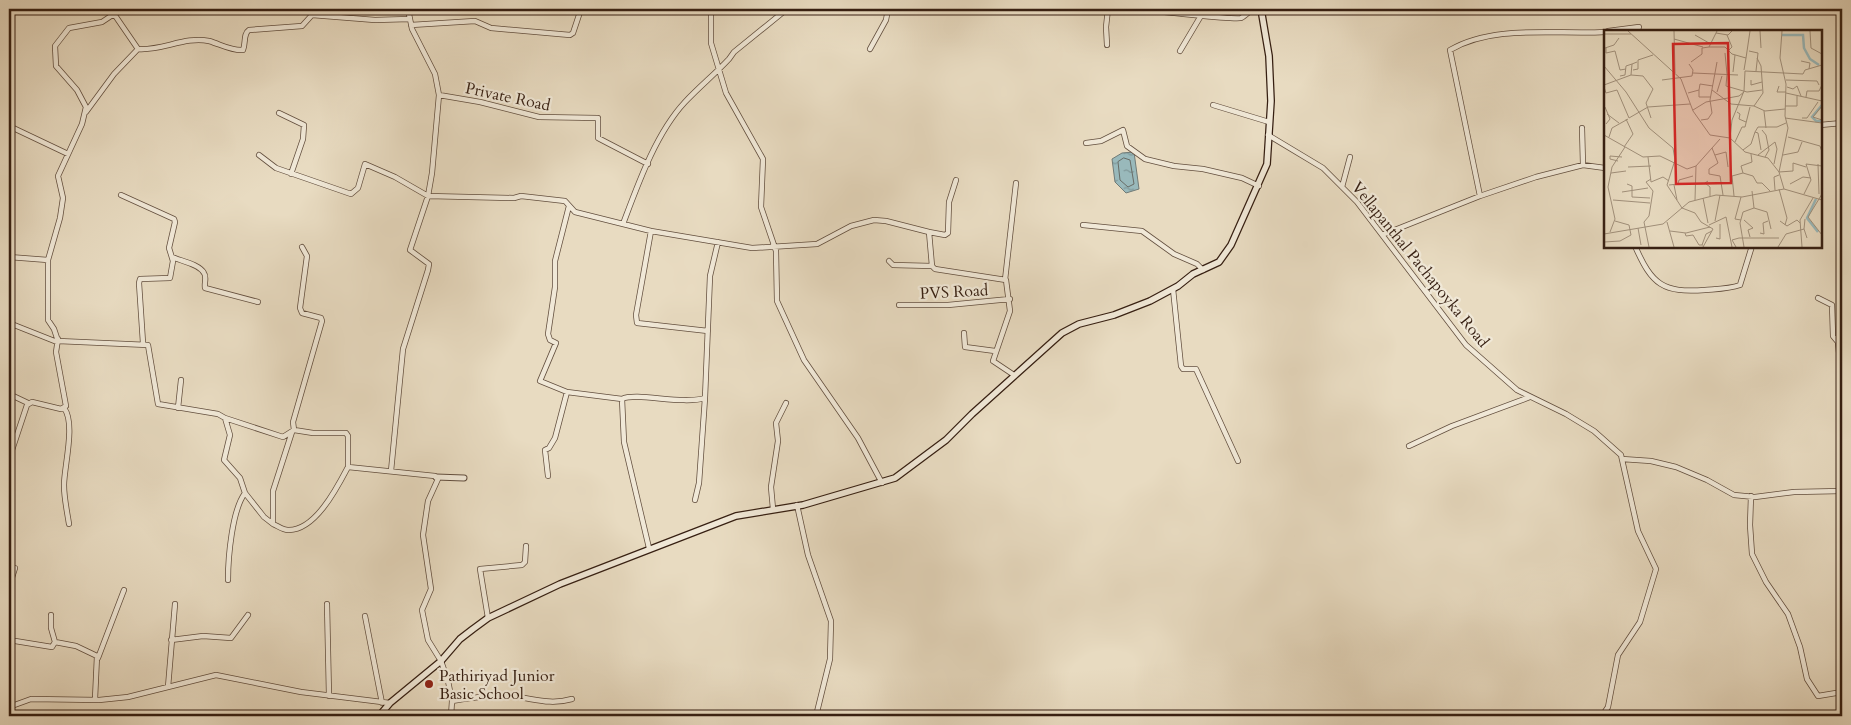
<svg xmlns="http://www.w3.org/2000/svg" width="1851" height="725" font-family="Cardo,serif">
<defs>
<pattern id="water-ripples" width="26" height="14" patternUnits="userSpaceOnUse" patternTransform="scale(1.25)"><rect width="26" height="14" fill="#99b9bb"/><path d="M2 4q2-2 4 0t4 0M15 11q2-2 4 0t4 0" fill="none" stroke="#7e9697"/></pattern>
</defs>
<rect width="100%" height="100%" fill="#e8dbc1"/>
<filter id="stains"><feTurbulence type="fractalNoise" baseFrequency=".004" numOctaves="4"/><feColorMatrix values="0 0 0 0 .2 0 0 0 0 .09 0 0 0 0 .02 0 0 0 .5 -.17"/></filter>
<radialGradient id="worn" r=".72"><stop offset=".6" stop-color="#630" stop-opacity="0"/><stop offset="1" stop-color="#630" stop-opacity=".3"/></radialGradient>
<path fill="url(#water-ripples)" stroke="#717b77" d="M 1134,152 L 1139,189 L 1126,193 L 1115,182 L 1112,159 L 1122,153 Z"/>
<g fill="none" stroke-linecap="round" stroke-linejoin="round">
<path stroke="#686c66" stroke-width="1" d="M 1124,158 L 1130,160 L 1134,184 L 1128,187 L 1120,180 L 1118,162 Z"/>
<g stroke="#624e3e" stroke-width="6">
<path id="minor" d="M 711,9 L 711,43 L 726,93 L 763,159 L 761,207 L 776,251 L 777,301 L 804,360 L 858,438 L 882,483
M 1145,9 C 1152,11 1236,20 1241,18 C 1245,16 1250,11 1253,9
M 411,25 L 475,21 L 491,28 L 570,35 L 573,33 L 581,9
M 1608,31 L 1639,27
M 1107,45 L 1106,27 L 1108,9
M 138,49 C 162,51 185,36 209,41 C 220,44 231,51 243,50 C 246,43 243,34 249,30 L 302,26 L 312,15 L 375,20 L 410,19
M 870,49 L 886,20 L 888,9
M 1180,51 L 1202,14
M 439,95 L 480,102 L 539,117 L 598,118 L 598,138 L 648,164
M 1213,105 L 1269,122
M 86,112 L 114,74 L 138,49 L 114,14
M 279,113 L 304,125 L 303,139 L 291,174
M 1820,125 L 1842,123
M 9,126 L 68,154
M 1582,128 L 1583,165
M 1268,135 L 1323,168 L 1357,202 L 1466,345 L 1517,390 L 1566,414 L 1594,431 L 1621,455 L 1638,531 L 1656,569 L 1640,622 L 1618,655 L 1608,707 L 1602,716
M 1086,143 L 1101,141 L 1123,130 L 1127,146 L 1145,159 L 1174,166 L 1203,169 L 1242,178 L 1259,186
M 259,155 L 276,168 L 351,194 L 358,188 L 365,164 L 395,177 L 428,196 L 514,198 L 521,196 L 565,201 L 575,212 L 651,231 L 752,248 L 817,244 L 851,226 L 874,220 L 886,221 L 929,232 L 932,266 L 935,269 L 1006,280 L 1010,311 L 993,361 L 1014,375
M 1342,187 L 1350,157
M 121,195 L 174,219 L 175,222 L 169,248 L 173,261 L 170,278 L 140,279 L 139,283 L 143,343
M 1480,196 L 1450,50 C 1494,24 1556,35 1605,32
M 569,206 L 555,261 L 555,287 L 548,334 L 550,340 L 556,343 L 540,381 L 567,392 L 622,399
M 623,224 C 638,184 656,133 685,102 C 699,87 715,74 729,59 L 734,52 L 787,9
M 1083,225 L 1142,231 L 1174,254 L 1197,264 L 1203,270
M 651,231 L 636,315 L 637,323 L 708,331
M 929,232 L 945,235 L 948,233 L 949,202 L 956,180
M 1382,235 L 1480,196 L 1536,177 L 1583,165 L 1605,168
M 1635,246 C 1652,285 1663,293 1705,290 C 1717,289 1729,289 1740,285 L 1752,246
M 9,257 L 48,260 L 48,320 L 54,329 L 58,341 L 148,345 L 158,404 L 218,414 L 225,418 L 230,435 L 224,460 L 240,478 L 245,493
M 172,257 C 181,261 199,264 204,273 C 207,277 204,283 205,288 L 258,302
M 48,260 L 60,218 L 63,198 L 58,176 L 82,124 L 86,107 L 77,90 L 56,66 L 55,46 L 69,28 L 102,22 L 114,14 L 114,9
M 889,261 L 893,265 L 932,266
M 1005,280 L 1016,183
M 1173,289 L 1181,366 L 1183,369 L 1196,369 L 1238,461
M 1818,298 L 1832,305 L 1833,336 L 1838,342 L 1842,342
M 899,305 L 948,305 L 1010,299
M 9,323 L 57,342
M 964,333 L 965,347 L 995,351
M 1838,342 L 1842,386
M 9,394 L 28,403
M 64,408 C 76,423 64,467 64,485 C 64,498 67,511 69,524
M 178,408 L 181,380
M 225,418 L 283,437 L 294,430 L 313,433 L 346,433 L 348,436 L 348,467
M 294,430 L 293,422 L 322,321 L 321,318 L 302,313 L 300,308 L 307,256 L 302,247
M 1409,446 L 1452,426 L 1530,397
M 9,459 L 27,405 L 32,402 L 61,409 L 66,406 L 56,352 L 58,339
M 1622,459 L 1651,461 L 1676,467 L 1707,480 L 1734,495 L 1755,497 L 1794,492 L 1842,491
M 391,471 L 403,349 L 428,270 L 429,264 L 410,250 L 428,196 L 432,173 L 439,95 L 435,74 L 412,29 L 408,9
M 548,476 L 545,450 L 549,448 L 555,438 L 567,392
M 1751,496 L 1750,525 L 1752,554 L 1766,582 L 1788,614 L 1800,647 L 1807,679 L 1818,696 L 1842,692
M 695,500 L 699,483 L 705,398
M 797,505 L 808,555 L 831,621 L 830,659 L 816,716
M 773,509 L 771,487 L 778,441 L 776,423 L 786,403
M 273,524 C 278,526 283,530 288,530 C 315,531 337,488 348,467 L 435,476 L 438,479 L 428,501 L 423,535 L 431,589 L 422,610 L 428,640 L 441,661 L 448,681 L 452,701 L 451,716
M 649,548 L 624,442 L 622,399 C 637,392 682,405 705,398 L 710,276 L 718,242
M 228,580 C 228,558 232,510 245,493 L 264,517 L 273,524 L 273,491 L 292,432
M 9,587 L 15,568
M 327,604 L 329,696
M 365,616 L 382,703
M 488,618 L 480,569 L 522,565 L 525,562 L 526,546
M 9,640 L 52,647 L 55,642 L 51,628 L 51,615
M 171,640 L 203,636 L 231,638 L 248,615
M 55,642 L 76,646 L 97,656 L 95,699
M 98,658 L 124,590
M 168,687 L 175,604
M 452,701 C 470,698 488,695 507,696 C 531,697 547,706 572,699
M 9,707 L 31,699 L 99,700 L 128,697 L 216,675 L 301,692 L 390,703"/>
</g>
<g stroke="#624e3e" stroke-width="7">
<path id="tertiary" d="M 436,477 L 464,478"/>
</g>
<g stroke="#361f12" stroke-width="8">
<path id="secondary" d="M 379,716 L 390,703 L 441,661 L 460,639 L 473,629 L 488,618 L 560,584 L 736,516 L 803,505 L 895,478 L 946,440 L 972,414 L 1062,333 L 1079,324 L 1114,315 L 1150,301 L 1178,286 L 1193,274 L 1219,262 L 1231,245 L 1267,164 L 1271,101 L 1269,56 L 1261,9"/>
</g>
<use href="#minor" stroke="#f0e8d7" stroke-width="4.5"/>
<use href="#tertiary" stroke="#f0e8d7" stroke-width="5"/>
<use href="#secondary" stroke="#f0e8d7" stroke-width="5.5"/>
</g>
<circle fill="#8f2418" stroke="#f0e8d7" stroke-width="2" cx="429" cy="684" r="5"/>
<g text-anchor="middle" stroke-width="4.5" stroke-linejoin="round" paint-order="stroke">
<g font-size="16" fill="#361f12" stroke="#f0e8d7">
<text transform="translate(508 96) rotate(12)" y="6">Private Road</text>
<text transform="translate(1421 264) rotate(51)" y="6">Vellapanthal Pachapoyka Road</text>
<text transform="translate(954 291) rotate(-3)" y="6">PVS Road</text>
</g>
<g font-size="16" fill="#361f12" stroke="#f0e8d7" text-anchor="start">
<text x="439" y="681">Pathiriyad Junior<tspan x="439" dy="18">Basic School</tspan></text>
</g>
</g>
<g transform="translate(1604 30)">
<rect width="218" height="218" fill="#e8dbc1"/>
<path fill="none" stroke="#99b9bb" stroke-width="2.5" d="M 178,5 L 199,5 L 200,18 L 206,29 L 215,35M 218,75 L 208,87 L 212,91 L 218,91M 212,169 L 203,188 L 214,202"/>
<path fill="none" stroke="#a1907b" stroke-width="1" d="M 24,1 L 77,49 L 89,81 L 106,105 L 126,108 L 141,122 L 164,128 L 175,142M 70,1 L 71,43M 156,1 L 157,18M 178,1 L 176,28 L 182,54 L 181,86 L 184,98 L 175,142 L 180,159M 206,1 L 207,18 L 218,24M 112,3 L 124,5 L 128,1M 0,4 L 27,4M 91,5 L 105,13M 123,5 L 128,17 L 124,21M 70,9 L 99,17M 105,17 L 121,17 L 128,24 L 142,28 L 140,40M 1,18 L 10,15 L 15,8M 2,18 L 2,23 L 11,21 L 16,40 L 22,39M 145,21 L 154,23 L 152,41M 121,23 L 123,44M 142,28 L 146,1M 197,31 L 206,33 L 205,39M 87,32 L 98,24 L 98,18 L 105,17 L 113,1M 0,36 L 22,62 L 45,98 L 69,118 L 71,130 L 63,155 L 78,178 L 91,183 L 97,192 L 109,199 L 99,217M 29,40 L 34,39 L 34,30 L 49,25M 129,42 L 131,25M 89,43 L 134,45M 123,44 L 122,56 L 143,62 L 158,60M 27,45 L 28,34 L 33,32M 16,46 L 21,45 L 22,36 L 28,34M 58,50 L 88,46 L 89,40 L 85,34M 147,50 L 147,55 L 158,52M 182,50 L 213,51 L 215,55M 0,55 L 27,45 L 39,46 L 49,59 L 42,73 L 47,88M 175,56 L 173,62 L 182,62M 0,57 L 2,63 L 13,60 L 25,88 L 44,77 L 86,74M 183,57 L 189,59 L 193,56 L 197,66M 95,60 L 96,54 L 109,56M 108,60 L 127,74 L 150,76 L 159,63 L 157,36 L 153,28M 113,62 L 118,46M 84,63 L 95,60 L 95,67 L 107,67M 182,63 L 218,71M 202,67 L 203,61 L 215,61 L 218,55M 150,76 L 161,81 L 181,79M 181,76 L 193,76 L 193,66M 218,76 L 209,87 L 218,90M 1,77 L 6,89 L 2,94M 89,80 L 102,72 L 135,66 L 140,62M 160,81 L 162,98M 133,82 L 136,84 L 135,89 L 142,92M 3,84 L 15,93M 181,88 L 218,93M 198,88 L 203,88 L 214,72M 97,90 L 104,89 L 108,83 L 106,70 L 113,32M 158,100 L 162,105 L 165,120 L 161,127M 0,105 L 39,127 L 56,126 L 83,139 L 92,136 L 116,109M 5,107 L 8,98 L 24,89M 184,107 L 216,116 L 218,122M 126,108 L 128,90 L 140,61 L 141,41 L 199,44 L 201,40 L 218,35M 131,112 L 138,97 L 141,97 L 146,77M 20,117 L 29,104 L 22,89M 108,118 L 114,133 L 105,139 L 105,144 L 116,146 L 119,165M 139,120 L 147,114 L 151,102M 157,120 L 154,103 L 151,102 L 154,97 L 173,97 L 182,93M 147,124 L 148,132 L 137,136 L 139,143 L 149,146 L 153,153 L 158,153 L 166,161M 111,125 L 122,122 L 124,137M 154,125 L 171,112 L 173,119 L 170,134M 179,125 L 194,122 L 198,112M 44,127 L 47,152 L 59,147 L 65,151M 14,131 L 6,129 L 6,126 L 18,127M 214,134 L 215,164M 24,137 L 47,136M 175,142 L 189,141 L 189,133 L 202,137M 7,143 L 22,141M 104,151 L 101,153 L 106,157 L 106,166M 23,154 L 28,156 L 28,167 L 46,168M 186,154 L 199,147 L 207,148M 65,155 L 74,154 L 75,150 L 89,146M 70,155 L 73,170M 175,159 L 183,188 L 181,195M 171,160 L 170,147 L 175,145M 148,161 L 150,178M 18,162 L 44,158M 200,164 L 207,150 L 202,134 L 218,136M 218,164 L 204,187 L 218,205M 130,166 L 128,146 L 139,143M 99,168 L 104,193M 9,170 L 46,173M 91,170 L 92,136M 201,189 L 200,199 L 203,208M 137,190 L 131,189 L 137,167M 140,190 L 149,198 L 144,200 L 146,207M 111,191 L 116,165M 176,191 L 183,196 L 193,190 L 196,193M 63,192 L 70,217M 105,195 L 122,187 L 128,217M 34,198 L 37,215M 66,201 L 82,203 L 106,197M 6,202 L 11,189 L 4,157 L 8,137 L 21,117M 81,203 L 82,206 L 89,205 L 95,215 L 99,215M 156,203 L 160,204 L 159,193 L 164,191M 0,204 L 59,194 L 85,172 L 112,165 L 138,167 L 180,159 L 218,170M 112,208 L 116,209 L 116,194M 0,212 L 16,211 L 27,205 L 25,195 L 11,191M 98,215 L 102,204 L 108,201M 45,217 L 40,192 L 45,186 L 49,161 L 42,152 L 47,149M 132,217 L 128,210 L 135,208 L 175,208M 140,217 L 136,193 L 139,182 L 150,178 L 163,182 L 167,199M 174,217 L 182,204 L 200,199M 198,217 L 196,190 L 209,168"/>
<path fill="#d62828" fill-opacity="0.15" stroke="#d62828" stroke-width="2.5" d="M 124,13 L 127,153 L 72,154 L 69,14 Z"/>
<rect width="218" height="218" fill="none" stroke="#361f12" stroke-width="2.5"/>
</g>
<rect width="1851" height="725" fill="none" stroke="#e8dbc1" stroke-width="30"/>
<rect x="10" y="10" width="1831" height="705" fill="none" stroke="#361f12" stroke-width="2.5"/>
<rect x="15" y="15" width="1821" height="695" fill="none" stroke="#361f12"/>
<rect width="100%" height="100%" filter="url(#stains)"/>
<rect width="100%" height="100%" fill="url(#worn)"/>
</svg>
